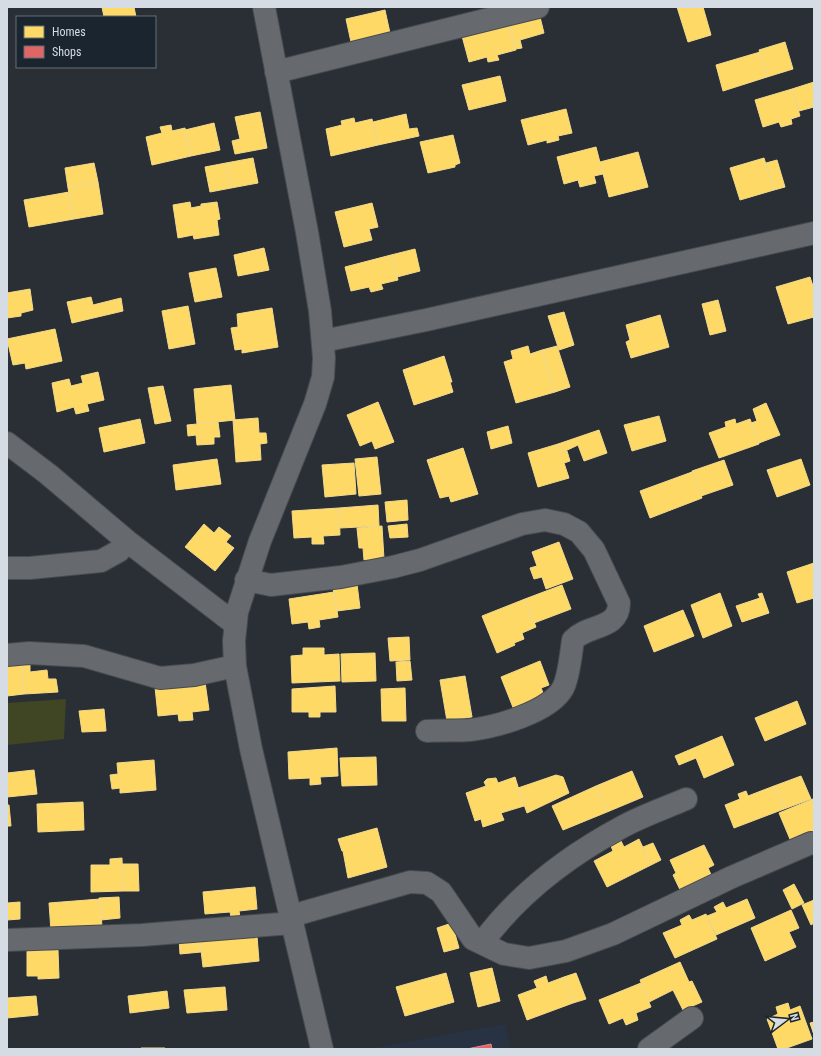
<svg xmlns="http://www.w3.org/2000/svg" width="821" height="1056" font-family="'Roboto Condensed',sans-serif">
<rect width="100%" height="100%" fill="#2a2f35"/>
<path fill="#273342" d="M 505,1024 L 511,1049 L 367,1049 Z"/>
<path fill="#404523" d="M 66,699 L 64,739 L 7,745 L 7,703 Z"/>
<path fill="#ffd966" stroke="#f2da8c" d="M 102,7 L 134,7 L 136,17 L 104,17 Z
M 677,7 L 703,7 L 711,35 L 688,42 Z
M 385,10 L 390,33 L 365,38 L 363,43 L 357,44 L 351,42 L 346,19 Z
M 539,13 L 544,33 L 520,40 L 522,48 L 515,49 L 508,21 Z
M 509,24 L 516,50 L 497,55 L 499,60 L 488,62 L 487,57 L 469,62 L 462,36 Z
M 785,42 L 793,69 L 767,77 L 759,50 Z
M 760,52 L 767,77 L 723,91 L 716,65 Z
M 500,76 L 506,101 L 469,110 L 462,85 Z
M 814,82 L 814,107 L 799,111 L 792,89 Z
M 792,89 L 800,116 L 791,119 L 792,124 L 781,127 L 779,122 L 763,127 L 755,100 Z
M 566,109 L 572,133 L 558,136 L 559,140 L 547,143 L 547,140 L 528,145 L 521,120 Z
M 260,112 L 267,148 L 235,154 L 232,141 L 240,139 L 235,117 Z
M 406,114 L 409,129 L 417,128 L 419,136 L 378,145 L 373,122 Z
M 354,118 L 355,123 L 372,119 L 378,145 L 331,156 L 326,129 L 342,125 L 341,121 Z
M 214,123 L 220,150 L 191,156 L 185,130 Z
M 171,125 L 172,131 L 185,128 L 191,156 L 152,165 L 146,137 L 162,133 L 160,127 Z
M 453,135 L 460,163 L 455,165 L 455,167 L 428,173 L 420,142 Z
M 596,147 L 603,174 L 594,176 L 596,183 L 580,187 L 578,180 L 564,184 L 557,157 Z
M 638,152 L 648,187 L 609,197 L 600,162 Z
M 253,158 L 258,183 L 231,188 L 226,163 Z
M 764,158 L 774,190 L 740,200 L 730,168 Z
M 777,160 L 785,187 L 774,190 L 766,163 Z
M 94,163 L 98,182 L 68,188 L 65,168 Z
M 226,163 L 231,188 L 210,192 L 205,167 Z
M 98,182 L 103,214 L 74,219 L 68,188 Z
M 69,192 L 74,219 L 29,227 L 24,200 Z
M 190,202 L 191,208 L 201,206 L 201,204 L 217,202 L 220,219 L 217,220 L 219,235 L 194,239 L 193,235 L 178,238 L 173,205 Z
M 372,203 L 378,227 L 369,229 L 372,240 L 344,247 L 335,212 Z
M 264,248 L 269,270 L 238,276 L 234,255 Z
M 415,249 L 420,271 L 397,277 L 391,255 Z
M 391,255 L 398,280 L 381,284 L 383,289 L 371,292 L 369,287 L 351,291 L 345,267 Z
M 216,268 L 222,297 L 195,302 L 189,273 Z
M 810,277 L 814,289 L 814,317 L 788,324 L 776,287 Z
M 30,289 L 33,310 L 21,313 L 21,316 L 7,318 L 7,293 Z
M 91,297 L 93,305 L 121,298 L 123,311 L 72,323 L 67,302 Z
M 718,300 L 726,331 L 710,335 L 702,304 Z
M 188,306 L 195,344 L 169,349 L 162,311 Z
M 272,308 L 278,347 L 242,353 L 242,349 L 235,350 L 231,328 L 238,327 L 237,314 Z
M 564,312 L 574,345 L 559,350 L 548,316 Z
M 660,315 L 669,347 L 631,358 L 626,342 L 630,340 L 626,325 Z
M 55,329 L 62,361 L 26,369 L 25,363 L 13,365 L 7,339 Z
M 528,346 L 530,354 L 542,350 L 555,392 L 516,403 L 504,362 L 513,359 L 511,351 Z
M 557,346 L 570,387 L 555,392 L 542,350 Z
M 444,356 L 452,382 L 450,382 L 453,392 L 414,405 L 403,370 Z
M 98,372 L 104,400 L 87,404 L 89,411 L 76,414 L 74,407 L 57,412 L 52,383 L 69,379 L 71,386 L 83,383 L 81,376 Z
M 231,385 L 235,420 L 197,424 L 194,389 Z
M 163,386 L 171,421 L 155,424 L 148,388 Z
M 378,402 L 394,442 L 375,449 L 372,441 L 360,446 L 347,415 Z
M 766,403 L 780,435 L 759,443 L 751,423 L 757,421 L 753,409 Z
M 659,416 L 666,441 L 632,451 L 624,425 Z
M 258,418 L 259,433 L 266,433 L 267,443 L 260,444 L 261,460 L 236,462 L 233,420 Z
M 140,419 L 145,443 L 104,452 L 99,428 Z
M 735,419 L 736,424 L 750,419 L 759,444 L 719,458 L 709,433 L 726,427 L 725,422 Z
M 218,422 L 220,437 L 214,437 L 214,444 L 197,445 L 196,435 L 188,436 L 187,425 Z
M 508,426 L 512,443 L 491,449 L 487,432 Z
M 599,430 L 607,453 L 584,461 L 578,445 L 561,453 L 558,444 Z
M 558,444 L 561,453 L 567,451 L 570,461 L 564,463 L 569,478 L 538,487 L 528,453 Z
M 463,448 L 478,494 L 451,502 L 449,496 L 440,498 L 427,460 Z
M 377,457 L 381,494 L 359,496 L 355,459 Z
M 217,459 L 221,484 L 176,490 L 173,465 Z
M 801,459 L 810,485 L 777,497 L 767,470 Z
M 724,460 L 733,485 L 701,496 L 692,471 Z
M 354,463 L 356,494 L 325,497 L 322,465 Z
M 692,472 L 702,498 L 650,518 L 640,491 Z
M 407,500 L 408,520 L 387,522 L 385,502 Z
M 378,505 L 379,526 L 340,528 L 339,508 Z
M 339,508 L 340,535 L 323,536 L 324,544 L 312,544 L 312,537 L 294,538 L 292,511 Z
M 204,524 L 214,533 L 219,527 L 231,536 L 226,542 L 234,548 L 215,571 L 185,547 Z
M 407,524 L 408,537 L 390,538 L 388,526 Z
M 382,526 L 384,559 L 364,560 L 363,548 L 359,548 L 357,528 Z
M 559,542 L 573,579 L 546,589 L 542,577 L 534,579 L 530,568 L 537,566 L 532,552 Z
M 814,563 L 814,598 L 797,603 L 787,572 Z
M 357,584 L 360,608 L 337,611 L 333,588 Z
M 562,585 L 571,609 L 534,623 L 525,599 Z
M 334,592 L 338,617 L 319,620 L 320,627 L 309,629 L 308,622 L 292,624 L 289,599 Z
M 720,593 L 732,626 L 703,638 L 691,605 Z
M 762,593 L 769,613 L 742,622 L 736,606 L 760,598 L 758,594 Z
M 525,599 L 536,627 L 522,633 L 524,639 L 514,643 L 515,645 L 497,653 L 482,616 Z
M 683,610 L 694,636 L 654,652 L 644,626 Z
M 409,637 L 410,660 L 390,661 L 388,638 Z
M 303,648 L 324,648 L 324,655 L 339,654 L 340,681 L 292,683 L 291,656 L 303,655 Z
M 375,653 L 376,681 L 342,682 L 341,654 Z
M 410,661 L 412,680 L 397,681 L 396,662 Z
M 540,661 L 549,685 L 541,688 L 545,697 L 514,710 L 501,677 Z
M 22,665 L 24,694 L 7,696 L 7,666 Z
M 22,665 L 30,665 L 30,672 L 47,670 L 48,679 L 56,679 L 58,692 L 24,694 Z
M 465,676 L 472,717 L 447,721 L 440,680 Z
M 205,682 L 209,710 L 192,712 L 193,720 L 179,721 L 178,714 L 158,716 L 155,687 Z
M 335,686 L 336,712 L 320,712 L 320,717 L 309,717 L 309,712 L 292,712 L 292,689 Z
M 405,688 L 406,721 L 382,721 L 381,689 Z
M 797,701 L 806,724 L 765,741 L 755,718 Z
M 104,709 L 106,731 L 82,732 L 79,711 Z
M 722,736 L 734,765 L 704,778 L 696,758 L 679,765 L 675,756 Z
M 337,748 L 338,776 L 320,777 L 321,784 L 310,785 L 310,778 L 289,779 L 288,752 Z
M 376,757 L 377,785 L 342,786 L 340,758 Z
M 154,760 L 156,790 L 120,793 L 120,788 L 112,789 L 110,775 L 118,774 L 117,763 Z
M 34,770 L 37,794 L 7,797 L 7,773 Z
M 632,771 L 643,797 L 607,812 L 596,786 Z
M 556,775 L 563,777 L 569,793 L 527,813 L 518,788 Z
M 801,776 L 811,799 L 784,809 L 774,786 Z
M 515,777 L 524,806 L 501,813 L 504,820 L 483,827 L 481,819 L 475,821 L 466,793 L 486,786 L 484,782 L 487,779 L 496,778 L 498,783 Z
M 596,786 L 607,812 L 563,830 L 552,806 Z
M 774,786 L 784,809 L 734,828 L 725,805 L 740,799 L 738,794 L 746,791 L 748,796 Z
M 813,799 L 814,835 L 792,844 L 779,813 Z
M 83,802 L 84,830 L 38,832 L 37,804 Z
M 7,805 L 9,805 L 11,826 L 7,826 Z
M 377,828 L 387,867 L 348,878 L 343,851 L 342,851 L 338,839 Z
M 639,839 L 651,865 L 607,887 L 594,861 L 613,851 L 611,846 L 621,841 L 624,847 Z
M 653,843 L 661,860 L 651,865 L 643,847 Z
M 704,845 L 714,865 L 708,868 L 714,881 L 683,896 L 673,875 L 676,873 L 670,860 Z
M 122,858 L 123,891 L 91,892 L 91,865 L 110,865 L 110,859 Z
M 122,864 L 138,864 L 139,891 L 123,891 Z
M 794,884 L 804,903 L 792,909 L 783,890 Z
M 255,887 L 257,909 L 239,911 L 240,917 L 231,917 L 230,912 L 205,914 L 203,892 Z
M 119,897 L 120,918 L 101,920 L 99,898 Z
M 100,899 L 102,927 L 51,931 L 49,903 Z
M 747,899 L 755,918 L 716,935 L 707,916 L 717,912 L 714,907 L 723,902 L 726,908 Z
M 814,900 L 814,923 L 811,925 L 802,905 Z
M 20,902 L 20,919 L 7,920 L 7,903 Z
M 791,910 L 799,928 L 789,932 L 796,947 L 765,961 L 751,928 Z
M 706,914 L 717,939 L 675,958 L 663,933 L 682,925 L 680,920 L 689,915 L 692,920 Z
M 452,923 L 459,948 L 444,952 L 437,928 Z
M 257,936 L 259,961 L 203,967 L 200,942 Z
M 212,937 L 213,941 L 200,942 L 201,952 L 180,954 L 179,938 Z
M 58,950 L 59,978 L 38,979 L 38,976 L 27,976 L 27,951 Z
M 680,962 L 689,982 L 692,981 L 702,1002 L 683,1010 L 673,990 L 649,1002 L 640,980 Z
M 492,968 L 500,1001 L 478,1007 L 470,973 Z
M 446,973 L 454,1002 L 405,1016 L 396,987 Z
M 576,973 L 586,999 L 573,1003 L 564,977 Z
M 546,976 L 548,983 L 564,977 L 573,1003 L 527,1020 L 518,995 L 537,988 L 534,981 Z
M 641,983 L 651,1007 L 636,1013 L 638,1020 L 626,1025 L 623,1018 L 609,1024 L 599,1000 Z
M 225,987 L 227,1010 L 187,1013 L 184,990 Z
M 167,991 L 169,1008 L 130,1013 L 128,996 Z
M 36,996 L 38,1015 L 7,1018 L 7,998 Z
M 788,1003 L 790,1010 L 800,1006 L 812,1039 L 784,1049 L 778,1049 L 767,1019 L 778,1014 L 776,1007 Z
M 814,1022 L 814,1035 L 810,1023 Z
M 141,1048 L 165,1048 L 165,1049 L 141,1049 Z"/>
<path fill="#e06666" stroke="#dd898c" d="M 491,1044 L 492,1049 L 467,1049 Z"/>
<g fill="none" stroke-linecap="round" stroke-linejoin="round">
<g stroke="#464b50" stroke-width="24">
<path id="minor" d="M 264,7 L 307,232 L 320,311 L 324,358 L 323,377 L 315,404 L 260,541 L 237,612 L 234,641 L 235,666 L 251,749 L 322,1049
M 276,72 L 538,7
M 323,341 L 426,320 L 814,233
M 7,443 L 48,474 L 127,541 L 235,624
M 7,568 L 30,568 L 101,561 L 119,551 L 127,541
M 246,580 L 271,585 L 341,577 L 393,567 L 420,560 L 522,524 L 545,520 L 564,524 L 579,532 L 594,550 L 619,603 C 619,630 588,624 573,640 C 571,653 569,677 563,688 C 550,712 496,727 470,730 C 456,731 441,730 427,731
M 7,655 L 29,653 L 84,656 L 160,678 L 194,675 L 235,666
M 291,916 L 410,882 L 427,883 L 441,892 L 473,939 L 504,954 L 529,958 L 566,951 L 613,934 L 732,877 L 811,843
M 7,940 L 142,935 L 292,923
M 482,943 C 518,894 568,856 622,827 C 642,816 665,808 686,799
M 649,1049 L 692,1018"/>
</g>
<use href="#minor" stroke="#666a6e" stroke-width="22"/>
</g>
<rect width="821" height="1056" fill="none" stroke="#d5dce3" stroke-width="16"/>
<rect x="16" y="16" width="140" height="52" fill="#1b252f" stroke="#656e77"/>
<rect x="24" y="26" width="20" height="12" fill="#ffd966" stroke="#656e77"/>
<text x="52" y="36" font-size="12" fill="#d5dce3">Homes</text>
<rect x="24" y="46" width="20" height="12" fill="#e06666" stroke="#656e77"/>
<text x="52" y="56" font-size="12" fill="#d5dce3">Shops</text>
<g transform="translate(785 1020) rotate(74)" stroke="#1b252f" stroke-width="3" paint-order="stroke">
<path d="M0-3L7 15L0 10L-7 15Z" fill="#d5dce3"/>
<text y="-6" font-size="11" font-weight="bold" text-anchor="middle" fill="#d5dce3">N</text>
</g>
</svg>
